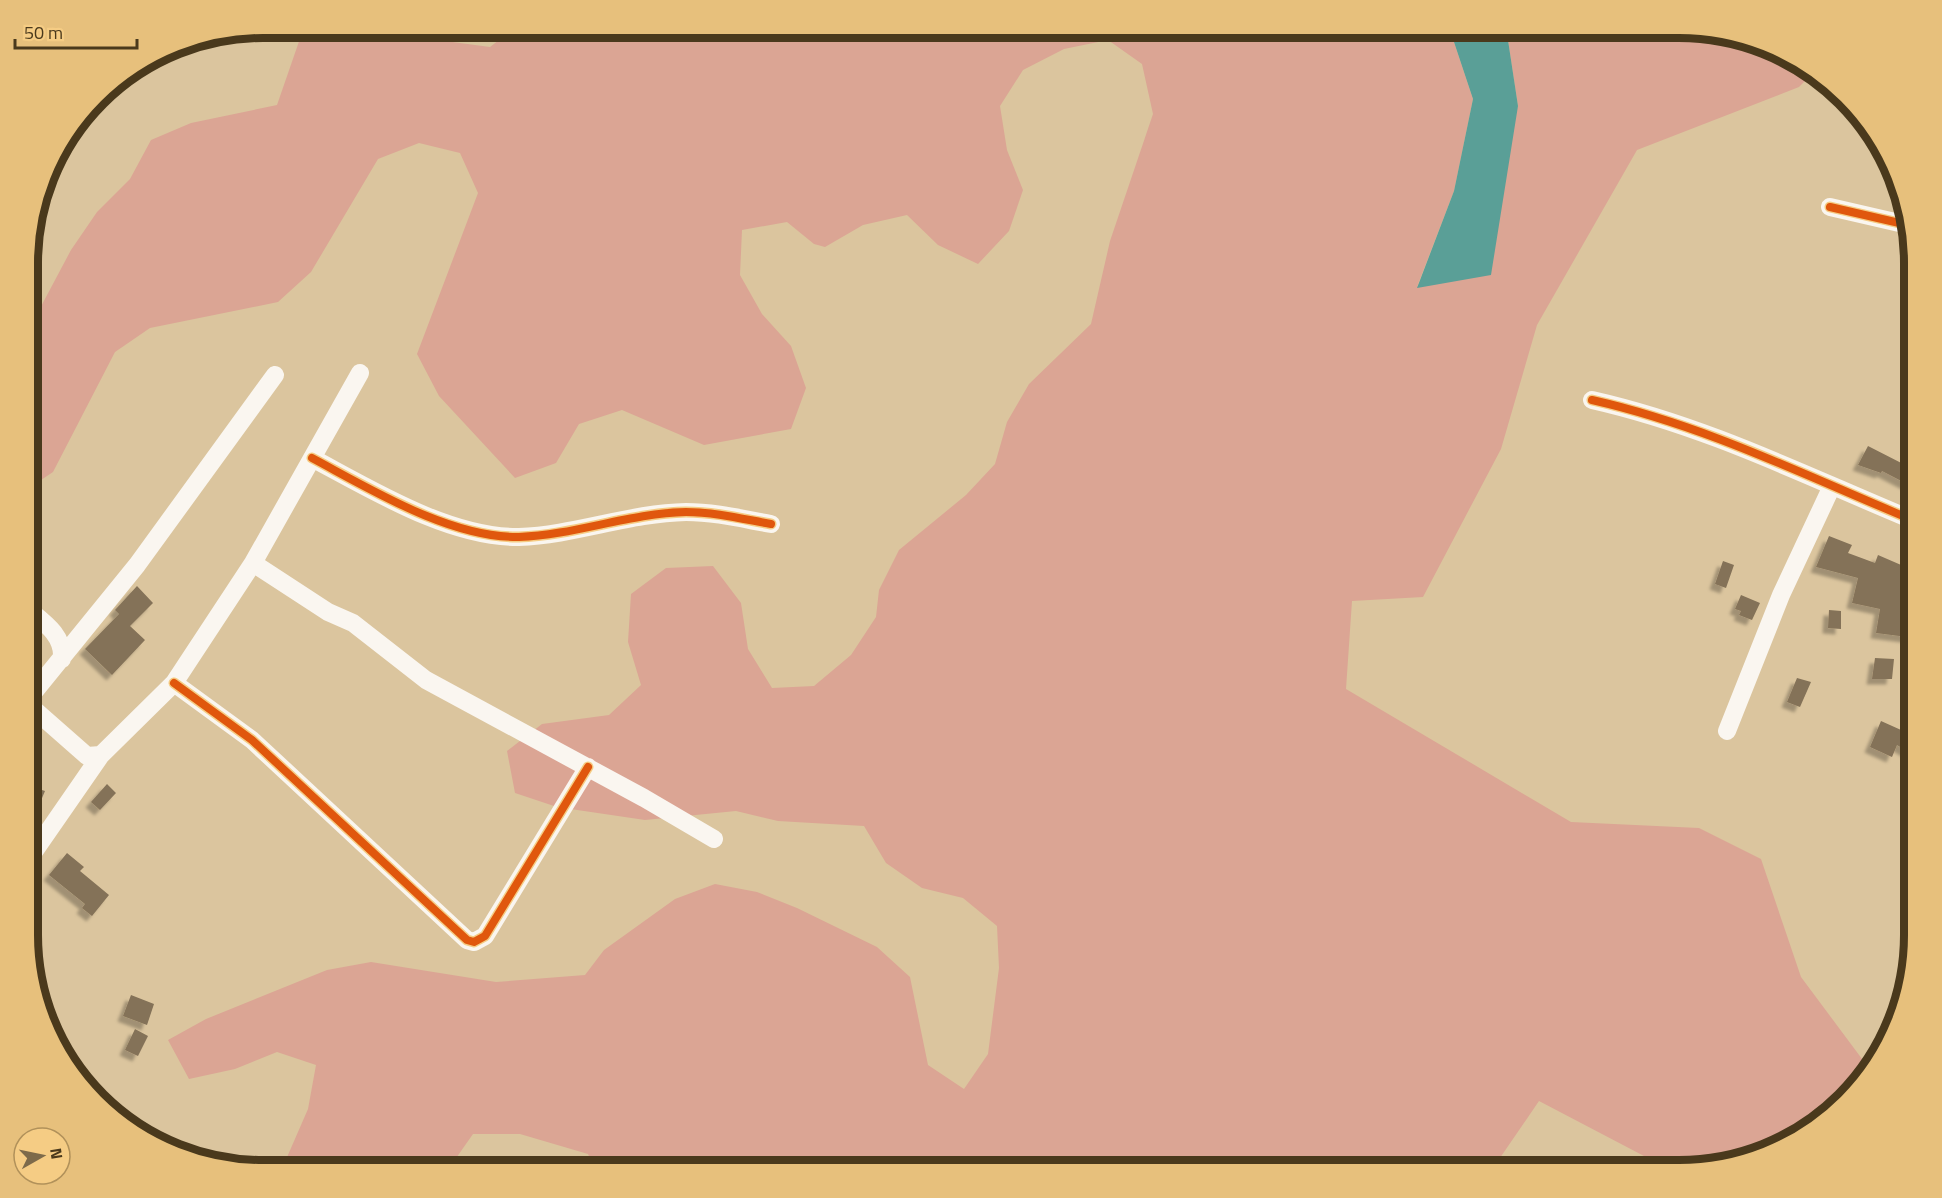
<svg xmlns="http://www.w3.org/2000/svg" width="1942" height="1198" font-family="'Titillium Web',sans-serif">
<defs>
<filter id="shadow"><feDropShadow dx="-5.5" dy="5.5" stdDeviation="1.5" flood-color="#0004"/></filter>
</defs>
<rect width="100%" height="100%" fill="#dbc59e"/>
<path fill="#dba594" d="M 304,27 L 421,27 L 445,41 L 490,47 L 516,27 L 1449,27 L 1473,99 L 1454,191 L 1417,287 L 1518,106 L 1506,27 L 1680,27 L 1741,35 L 1810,66 L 1815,71 L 1799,87 L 1637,150 L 1537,325 L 1501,449 L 1423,597 L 1352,601 L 1346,689 L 1571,822 L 1699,828 L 1761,859 L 1801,977 L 1871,1071 L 1797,1140 L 1695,1171 L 1660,1171 L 1644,1156 L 1539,1101 L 1491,1171 L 596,1171 L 588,1154 L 520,1134 L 473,1134 L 447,1171 L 281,1171 L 308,1109 L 316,1065 L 277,1052 L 235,1069 L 189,1079 L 168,1040 L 206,1019 L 327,970 L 371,962 L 496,982 L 585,975 L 604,950 L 675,899 L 715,884 L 757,892 L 797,908 L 877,947 L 910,977 L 928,1065 L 964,1089 L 988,1054 L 999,968 L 997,926 L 963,898 L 922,888 L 886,863 L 864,826 L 778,821 L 736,811 L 645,820 L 557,807 L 515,793 L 507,751 L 542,724 L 609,715 L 641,685 L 628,642 L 631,594 L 666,568 L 713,566 L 741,603 L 748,649 L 772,688 L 814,686 L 851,655 L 876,617 L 879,590 L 899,550 L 966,495 L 995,464 L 1007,422 L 1029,384 L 1091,324 L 1110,241 L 1153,114 L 1142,64 L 1108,40 L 1064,49 L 1023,70 L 1000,106 L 1007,150 L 1023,190 L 1009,231 L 978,264 L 938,245 L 907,215 L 863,225 L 825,247 L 814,244 L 787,222 L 742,230 L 740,275 L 762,314 L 791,346 L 806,388 L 791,429 L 704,445 L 622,410 L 579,424 L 556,463 L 515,478 L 439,396 L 417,354 L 478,193 L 460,153 L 419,143 L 378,159 L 311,272 L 278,302 L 150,328 L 115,352 L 53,472 L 29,488 L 29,329 L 71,250 L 97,212 L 130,179 L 151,140 L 191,123 L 277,105 Z"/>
<path fill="#5a9f97" d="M 1449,27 L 1506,27 L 1518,106 L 1491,275 L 1417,288 L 1454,191 L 1473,99 Z"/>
<path fill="#847258" filter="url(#shadow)" d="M 1868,446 L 1915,470 L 1915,488 L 1882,471 L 1881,473 L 1858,465 Z
M 1829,536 L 1852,545 L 1848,553 L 1875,563 L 1878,555 L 1915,571 L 1915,588 L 1908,605 L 1915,605 L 1915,638 L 1876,633 L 1880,609 L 1852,603 L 1858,578 L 1816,567 Z
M 1723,561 L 1734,565 L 1726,588 L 1715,584 Z
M 137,586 L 153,603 L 130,626 L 145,640 L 112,675 L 85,649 L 119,614 L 115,610 Z
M 1741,595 L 1760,603 L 1752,620 L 1739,615 L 1741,611 L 1735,609 Z
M 1829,610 L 1841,611 L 1841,629 L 1828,628 Z
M 1875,658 L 1894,659 L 1892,679 L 1872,679 Z
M 1797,678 L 1811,682 L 1800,707 L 1787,702 Z
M 1881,721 L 1910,734 L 1909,737 L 1915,740 L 1915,756 L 1897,745 L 1892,757 L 1870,747 Z
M 107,784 L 116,793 L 100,810 L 91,802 Z
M 33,787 L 45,791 L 29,829 L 29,796 Z
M 67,853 L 84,867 L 80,871 L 109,895 L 92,916 L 82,908 L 85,904 L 49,875 Z
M 131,995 L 154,1004 L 147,1025 L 123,1016 Z
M 135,1029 L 148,1036 L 138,1056 L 125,1050 Z"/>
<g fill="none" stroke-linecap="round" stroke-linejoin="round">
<path stroke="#faf6f0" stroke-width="18" d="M 1830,207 L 1908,225
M 1592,400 C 1707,426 1806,476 1915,521
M 312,458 C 372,490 450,538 519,537 C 575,535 630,513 686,512 C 715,512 743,519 771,524
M 253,563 L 328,612 L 353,623 L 426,680 L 644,798 L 714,839
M 29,610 C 45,623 64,636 62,659
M 174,683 L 252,740 L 467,940 L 474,942 L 485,936 L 588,767
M 29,698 L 137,565 L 275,375
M 29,705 L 87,756 L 101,755
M 1727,731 L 1781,595 L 1832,486
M 29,859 L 101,755 L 174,683 L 253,563 L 360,373"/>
<g stroke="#f5cc84" stroke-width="11">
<path id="cycleway" d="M 1830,207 L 1908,225
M 1592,400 C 1707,426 1806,476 1915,521
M 312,458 C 372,490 450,538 519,537 C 575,535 630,513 686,512 C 715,512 743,519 771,524
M 174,683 L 252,740 L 467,940 L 474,942 L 485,936 L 588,767"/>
</g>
<use href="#cycleway" stroke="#e0570d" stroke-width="8"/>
</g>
<path d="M0 0H1942V1198H0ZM263 38H1679A225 225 0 0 1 1904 263V935A225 225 0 0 1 1679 1160H263A225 225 0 0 1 38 935V263A225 225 0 0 1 263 38Z" fill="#e7c07c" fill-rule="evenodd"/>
<path fill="none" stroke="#4a391c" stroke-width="8" d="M263 38H1679A225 225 0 0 1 1904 263V935A225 225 0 0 1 1679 1160H263A225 225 0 0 1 38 935V263A225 225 0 0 1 263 38Z"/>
<g transform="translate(42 1156) rotate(81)"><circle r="28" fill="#f5cc84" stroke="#b1915a" stroke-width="1.5"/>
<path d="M0-4.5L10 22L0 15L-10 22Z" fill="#7d6a4a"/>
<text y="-9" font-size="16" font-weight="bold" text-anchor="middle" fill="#4a391c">N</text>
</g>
<path d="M15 39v9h122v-9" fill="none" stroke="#4a391c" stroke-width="3"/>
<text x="24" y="39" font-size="18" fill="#4a391c" stroke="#f5cc84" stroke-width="4.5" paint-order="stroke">50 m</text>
</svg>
